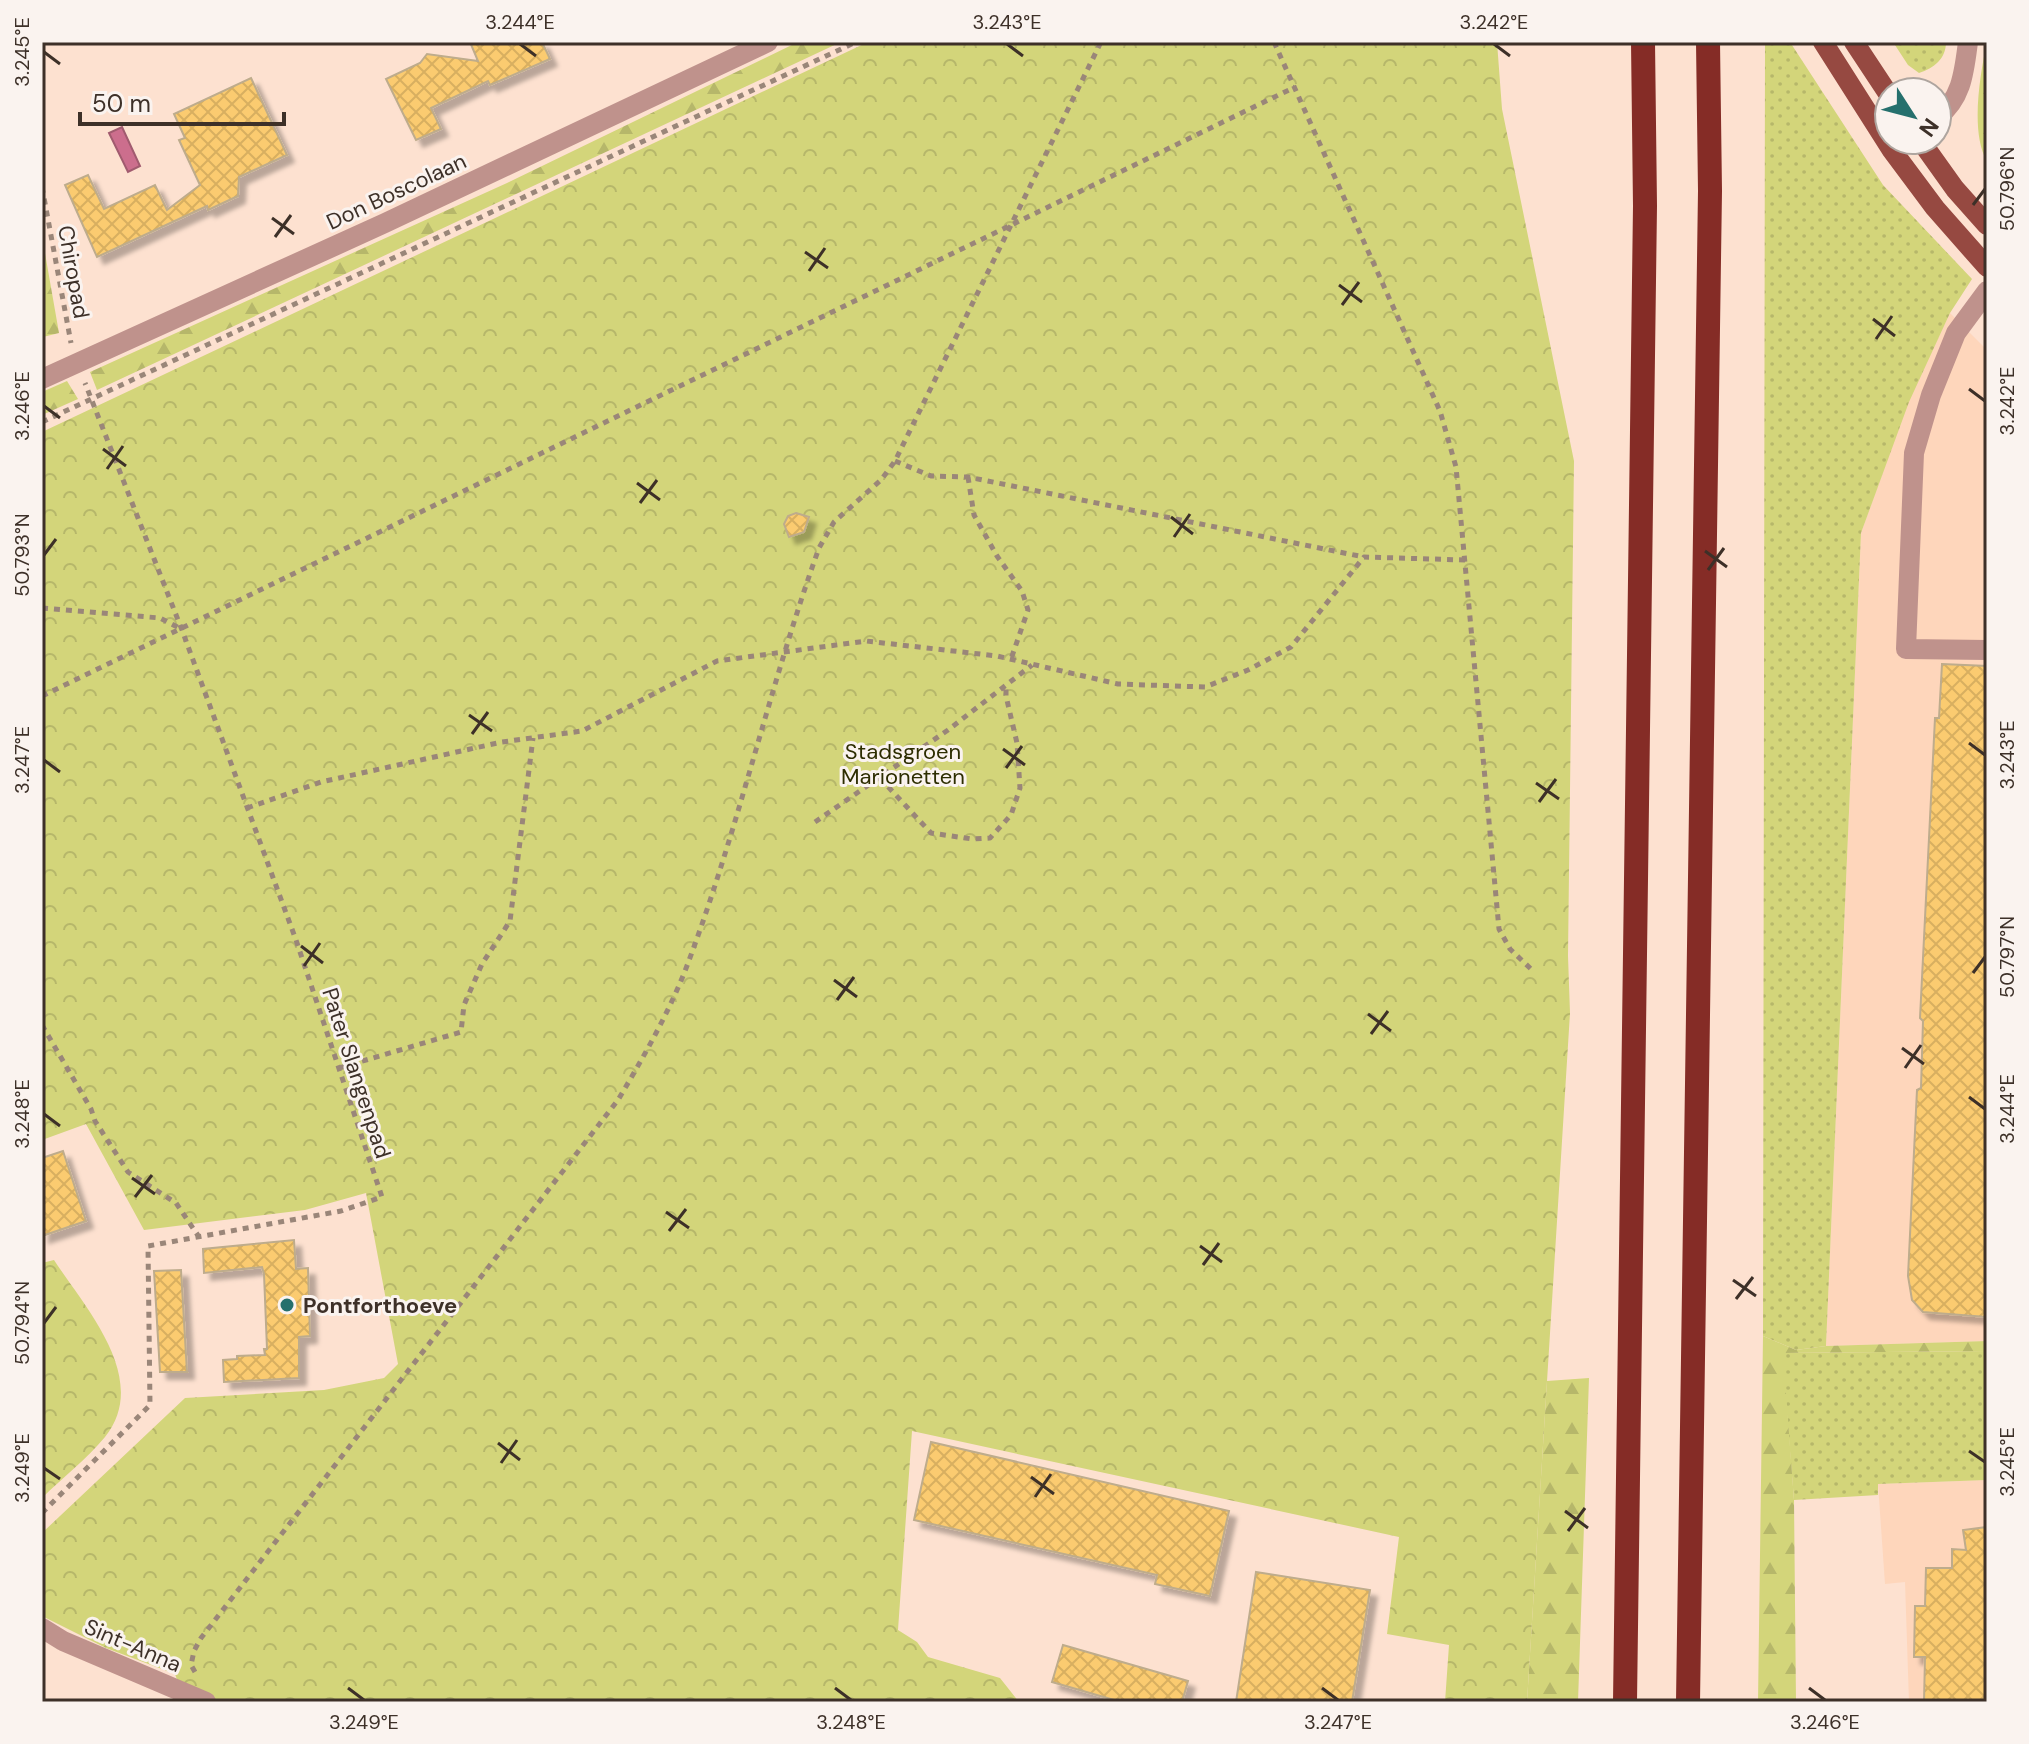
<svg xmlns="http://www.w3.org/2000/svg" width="2029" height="1744" font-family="'DM Sans',sans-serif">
<defs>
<pattern id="grass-dots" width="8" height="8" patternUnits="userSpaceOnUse" patternTransform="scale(2)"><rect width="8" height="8" fill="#d3d57a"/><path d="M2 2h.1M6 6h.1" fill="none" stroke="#b6b76a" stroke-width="1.8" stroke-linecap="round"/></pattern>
<pattern id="forest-firs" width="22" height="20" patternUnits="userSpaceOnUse" patternTransform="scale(2)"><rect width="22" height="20" fill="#d3d57a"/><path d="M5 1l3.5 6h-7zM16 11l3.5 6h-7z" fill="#b6b76a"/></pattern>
<pattern id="park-crowns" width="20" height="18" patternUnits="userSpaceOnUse" patternTransform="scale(2)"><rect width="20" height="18" fill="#d3d57a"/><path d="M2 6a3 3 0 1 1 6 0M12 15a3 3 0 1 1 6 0" fill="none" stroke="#b6b76a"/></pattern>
<pattern id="building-cross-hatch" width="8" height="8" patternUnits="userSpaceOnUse" patternTransform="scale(2)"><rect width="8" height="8" fill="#fbcb6f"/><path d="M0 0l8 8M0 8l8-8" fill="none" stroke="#d8af60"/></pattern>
<filter id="shadow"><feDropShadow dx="7" dy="7" stdDeviation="2" flood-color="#0004"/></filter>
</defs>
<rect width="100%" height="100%" fill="#fde1d0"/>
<path fill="#fed6bb" d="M 1950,313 L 1987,350 L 1987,1341 L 1826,1346 L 1861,533 L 1908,402 Z
M 1987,1480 L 1987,1702 L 1909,1702 L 1905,1582 L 1885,1584 L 1878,1484 Z"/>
<path fill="url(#grass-dots)" d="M 1765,42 L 1790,42 L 1883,185 L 1972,279 L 1950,313 L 1909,402 L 1861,533 L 1826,1346 L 1796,1350 L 1763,1336 Z
M 1893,42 L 1946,42 C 1946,59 1934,68 1919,73 L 1908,65 Z
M 1987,1351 L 1987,1480 L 1878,1484 L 1878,1495 L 1794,1500 L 1782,1353 Z"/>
<path fill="url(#forest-firs)" d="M 798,42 L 841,42 L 97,390 L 90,372 L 507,183 Z
M 1987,42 L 1987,161 C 1970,133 1980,74 1987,42 Z
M 42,236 L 59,333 L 43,337 L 42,329 Z
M 67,381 L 78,399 L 42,415 L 42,392 Z
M 1763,1336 L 1796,1350 L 1826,1346 L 1987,1341 L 1987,1351 L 1783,1353 L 1794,1500 L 1796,1702 L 1758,1702 Z
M 1589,1378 L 1578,1702 L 1527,1702 L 1547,1381 Z"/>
<path fill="url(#park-crowns)" d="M 868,42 L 1497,42 L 1502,109 L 1574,461 L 1568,956 L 1570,1013 L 1527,1702 L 1445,1702 L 1449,1645 L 1387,1634 L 1399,1537 L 912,1431 L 898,1630 L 917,1642 L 928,1657 L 1000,1678 L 1019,1702 L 185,1702 L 175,1674 L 106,1648 L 42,1616 L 42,1533 L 185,1398 L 324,1390 L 384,1378 L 398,1364 L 366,1193 L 305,1210 L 144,1230 L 86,1124 L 42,1140 L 42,432 Z
M 54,1260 C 86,1309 151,1379 105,1437 C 87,1459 62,1478 42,1498 L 42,1263 Z"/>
<path fill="#cc6e8d" stroke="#a15b6f" stroke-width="2" d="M 122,127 L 140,166 L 128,172 L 109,133 Z"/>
<path fill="url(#building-cross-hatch)" stroke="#beac8c" stroke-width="2" filter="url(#shadow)" d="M 470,42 L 542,42 L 550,59 L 490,85 L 488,81 L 431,108 L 441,129 L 416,140 L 386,79 L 420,63 L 427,54 L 478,61 Z
M 251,78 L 287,155 L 239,177 L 238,196 L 208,210 L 207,206 L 97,257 L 65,185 L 88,175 L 104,209 L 155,185 L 167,210 L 200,185 L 179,140 L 185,138 L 174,114 Z
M 796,513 L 809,517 L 804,532 L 789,537 L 784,524 L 788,516 Z
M 1942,664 L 1987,666 L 1987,1317 L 1923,1312 L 1912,1300 L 1908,1276 L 1917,1090 L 1921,1088 L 1923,1021 L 1920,1018 L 1935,718 L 1939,718 Z
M 63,1151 L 86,1221 L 42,1236 L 42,1158 Z
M 294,1240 L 296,1269 L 308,1268 L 310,1336 L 299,1337 L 299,1378 L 224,1382 L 223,1360 L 237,1359 L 237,1356 L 265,1355 L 264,1349 L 267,1349 L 264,1274 L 262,1267 L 204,1273 L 203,1249 Z
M 181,1270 L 187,1372 L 160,1372 L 154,1271 Z
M 931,1442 L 1229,1511 L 1210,1596 L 1155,1584 L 1157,1575 L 914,1520 Z
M 1987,1527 L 1987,1702 L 1924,1702 L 1925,1657 L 1914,1657 L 1915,1606 L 1925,1606 L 1926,1568 L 1952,1568 L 1952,1549 L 1966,1550 L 1963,1530 Z
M 1256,1572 L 1370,1590 L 1352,1702 L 1236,1702 Z
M 1063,1645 L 1188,1681 L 1182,1702 L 1121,1702 L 1052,1682 Z"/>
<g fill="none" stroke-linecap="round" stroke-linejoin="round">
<path stroke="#9a8679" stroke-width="5" stroke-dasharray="6 6" stroke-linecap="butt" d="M 1274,42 L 1440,411 L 1456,467 L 1499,929 L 1510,949 L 1532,970
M 42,187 L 71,343
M 42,422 L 856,42
M 895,461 L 931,476 L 968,477 L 1364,557
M 968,477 L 974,515 L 997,556 L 1022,591 L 1028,610 L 1011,659
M 42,608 L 160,618 L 181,629
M 42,696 L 1295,87
M 880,778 L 931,833 L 972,839 L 990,838 L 1011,815 L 1020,788 L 1017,743 L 1006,696 L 1006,685
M 247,808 L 321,782 L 502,742 L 582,731 L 717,661 L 866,641 L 997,656 L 1118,684 L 1205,687 L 1248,670 L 1291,647 L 1364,557 L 1465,560
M 815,822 L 948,730 L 1032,665
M 42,1025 L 91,1109 L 95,1121 L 128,1172 L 176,1203 L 199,1237
M 339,1068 L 461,1032 L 464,1005 L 482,964 L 510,921 L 533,738
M 42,1513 L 150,1405 L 148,1246 L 341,1211 L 382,1197 L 296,940 L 182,630 L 85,383
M 195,1672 L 191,1665 L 194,1651 L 201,1638 L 618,1100 C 643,1058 667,1016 685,971 C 738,832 769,687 819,548 L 834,522 L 881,480 L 895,461 L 1101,42"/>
<path stroke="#bf928c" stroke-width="20" d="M 1937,118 C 1962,98 1964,73 1968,42
M 1987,291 L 1956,333 L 1931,395 L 1914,453 L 1906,649 L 1987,650
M 42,379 L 385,223 L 768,42
M 42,1628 L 63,1641 L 206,1702"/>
<path stroke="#964941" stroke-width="20" d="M 1823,42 L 1891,149 L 1935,208 L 1987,267
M 1854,42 L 1889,95
M 1920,140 L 1955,189 L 1987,225"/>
<path stroke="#852c26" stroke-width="24" d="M 1625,1702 L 1645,206 L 1643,42
M 1688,1702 L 1710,191 L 1708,42"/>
</g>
<path fill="none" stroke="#3d3028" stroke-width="3" d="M 520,44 L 536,56M 1007,44 L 1023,56M 1494,44 L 1510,56M 44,52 L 60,64M 1973,205 L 1985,189M 272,218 L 294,234M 275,237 L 291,215M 805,252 L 828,268M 809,271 L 825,248M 1339,285 L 1362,302M 1342,305 L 1359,282M 1873,319 L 1895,336M 1876,339 L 1892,316M 1969,389 L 1985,401M 44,406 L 60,418M 103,449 L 126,466M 107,469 L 123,446M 637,483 L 660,500M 640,503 L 657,480M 1171,517 L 1193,534M 1174,537 L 1190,514M 1705,551 L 1727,567M 44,555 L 56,539M 1708,570 L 1724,548M 469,715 L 492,731M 472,734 L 488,712M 1969,743 L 1985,755M 1003,749 L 1025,765M 44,760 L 60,772M 1006,768 L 1022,746M 1536,783 L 1559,799M 1539,802 L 1556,779M 301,946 L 323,963M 304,966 L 320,943M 1973,973 L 1985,957M 834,980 L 857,997M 837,1000 L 854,977M 1368,1014 L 1391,1031M 1371,1034 L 1388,1011M 1902,1048 L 1924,1064M 1905,1068 L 1921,1045M 1969,1097 L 1985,1109M 44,1114 L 60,1126M 132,1178 L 155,1194M 135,1197 L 152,1175M 666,1212 L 689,1228M 669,1231 L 686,1209M 1200,1246 L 1222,1262M 1203,1265 L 1219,1243M 1733,1280 L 1756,1296M 1736,1299 L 1753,1277M 44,1323 L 56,1307M 498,1443 L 520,1460M 1969,1451 L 1985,1462M 501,1463 L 517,1440M 44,1468 L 60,1479M 1031,1477 L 1054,1494M 1035,1497 L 1051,1474M 1565,1511 L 1588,1528M 1568,1531 L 1585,1508M 348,1688 L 364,1700M 835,1688 L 851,1700M 1322,1688 L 1338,1700M 1809,1688 L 1825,1700"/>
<circle fill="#25706d" stroke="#faf3ef" stroke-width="3" cx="287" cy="1305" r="8"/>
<g text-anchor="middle" stroke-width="6" stroke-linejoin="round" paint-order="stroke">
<g font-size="22" fill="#3d3028" stroke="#faf3ef">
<text transform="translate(396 191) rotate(-25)" y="8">Don Boscolaan</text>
<text transform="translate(74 272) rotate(80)" y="8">Chiropad</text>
<text transform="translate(357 1073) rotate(72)" y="8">Pater Slangenpad</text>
<text transform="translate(133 1645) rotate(23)" y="8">Sint-Anna</text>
</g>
<g font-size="22" fill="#2d2d01" stroke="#faf3ef">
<text x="903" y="759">Stadsgroen<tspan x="903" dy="25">Marionetten</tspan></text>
</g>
<g font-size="22" font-weight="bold" fill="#3d3028" stroke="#faf3ef" text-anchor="start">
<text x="303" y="1313">Pontforthoeve</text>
</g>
</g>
<rect width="2029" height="1744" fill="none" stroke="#faf3ef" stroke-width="88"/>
<g transform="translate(1913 116) rotate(126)"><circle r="38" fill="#faf3ef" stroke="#aea59f" stroke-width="2"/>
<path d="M0-6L14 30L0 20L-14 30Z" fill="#25706d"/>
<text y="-12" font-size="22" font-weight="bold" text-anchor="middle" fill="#3d3028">N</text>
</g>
<path d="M80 112v12h204v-12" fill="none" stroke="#3d3028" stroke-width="4"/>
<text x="92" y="112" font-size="24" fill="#3d3028" stroke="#faf3ef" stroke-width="6" paint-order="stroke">50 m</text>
<rect x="44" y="44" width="1941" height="1656" fill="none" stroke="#3d3028" stroke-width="3"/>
<g font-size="20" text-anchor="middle" fill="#3d3028">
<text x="520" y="29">3.244°E</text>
<text x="1007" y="29">3.243°E</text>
<text x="1494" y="29">3.242°E</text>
<text transform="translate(22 52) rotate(-90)" y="7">3.245°E</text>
<text transform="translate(2007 189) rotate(-90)" y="7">50.796°N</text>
<text transform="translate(2007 401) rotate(-90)" y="7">3.242°E</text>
<text transform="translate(22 406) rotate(-90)" y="7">3.246°E</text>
<text transform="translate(22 555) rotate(-90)" y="7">50.793°N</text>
<text transform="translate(2007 755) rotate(-90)" y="7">3.243°E</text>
<text transform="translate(22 760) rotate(-90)" y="7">3.247°E</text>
<text transform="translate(2007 957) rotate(-90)" y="7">50.797°N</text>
<text transform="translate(2007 1109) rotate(-90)" y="7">3.244°E</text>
<text transform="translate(22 1114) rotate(-90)" y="7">3.248°E</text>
<text transform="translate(22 1323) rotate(-90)" y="7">50.794°N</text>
<text transform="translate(2007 1462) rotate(-90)" y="7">3.245°E</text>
<text transform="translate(22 1468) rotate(-90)" y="7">3.249°E</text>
<text x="364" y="1729">3.249°E</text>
<text x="851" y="1729">3.248°E</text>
<text x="1338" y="1729">3.247°E</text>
<text x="1825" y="1729">3.246°E</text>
</g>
</svg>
